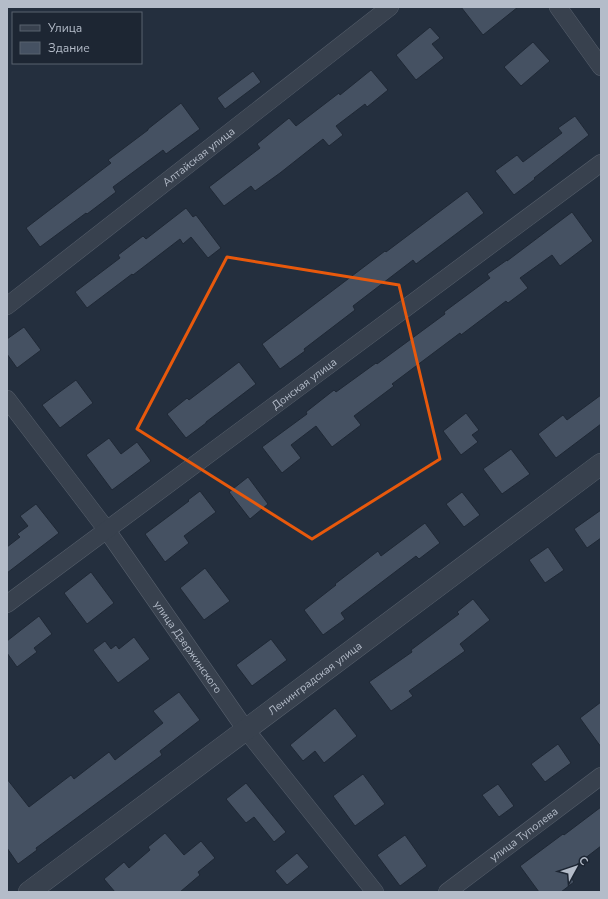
<svg xmlns="http://www.w3.org/2000/svg" width="608" height="899" font-family="'Nunito Sans',sans-serif">
<rect width="100%" height="100%" fill="#242f3e"/>
<path fill="#455162" stroke="#1f2835" d="M 461,7 L 518,7 L 483,35 Z
M 430,27 L 440,38 L 432,44 L 444,58 L 416,80 L 396,55 Z
M 533,42 L 550,61 L 521,86 L 504,67 Z
M 371,70 L 388,90 L 367,107 L 365,104 L 336,126 L 343,135 L 329,146 L 323,139 L 280,173 L 255,191 L 251,186 L 224,206 L 209,187 L 260,148 L 257,144 L 289,118 L 296,126 L 339,93 L 340,95 Z
M 253,71 L 261,82 L 225,109 L 217,98 Z
M 181,103 L 200,129 L 166,154 L 163,150 L 113,187 L 116,192 L 87,214 L 86,213 L 40,247 L 26,228 L 111,163 L 108,160 L 148,130 L 148,129 Z
M 575,116 L 589,135 L 534,178 L 535,179 L 514,195 L 495,171 L 517,155 L 523,162 L 562,133 L 558,128 Z
M 467,191 L 484,213 L 416,264 L 413,260 L 353,306 L 355,310 L 304,349 L 305,351 L 280,369 L 262,344 L 385,251 L 386,252 Z
M 186,208 L 193,217 L 196,215 L 221,248 L 208,258 L 191,237 L 183,244 L 180,239 L 133,275 L 132,274 L 87,308 L 75,292 L 120,258 L 118,255 L 143,236 L 146,239 Z
M 572,212 L 593,241 L 560,266 L 552,255 L 520,278 L 528,288 L 508,303 L 506,301 L 461,335 L 460,333 L 392,384 L 394,386 L 354,416 L 361,425 L 332,447 L 316,426 L 291,445 L 301,458 L 282,473 L 262,447 L 307,414 L 306,412 L 334,390 L 336,392 L 376,363 L 377,364 L 445,314 L 444,312 L 490,278 L 487,274 L 507,260 L 507,261 Z
M 24,327 L 41,350 L 17,368 L 7,354 L 7,339 Z
M 239,362 L 256,384 L 206,422 L 206,423 L 186,438 L 167,414 L 187,398 L 189,400 Z
M 76,380 L 93,403 L 60,428 L 42,405 Z
M 601,395 L 601,424 L 556,458 L 538,434 L 563,415 L 567,420 Z
M 466,413 L 479,430 L 472,435 L 478,442 L 461,455 L 443,431 Z
M 109,438 L 121,454 L 137,442 L 151,461 L 112,490 L 86,455 Z
M 511,449 L 530,474 L 502,494 L 483,469 Z
M 248,477 L 268,504 L 250,519 L 229,492 Z
M 200,491 L 216,512 L 184,536 L 189,543 L 165,562 L 145,534 L 189,501 L 188,500 Z
M 462,492 L 480,515 L 464,527 L 446,504 Z
M 36,504 L 59,533 L 7,573 L 7,547 L 20,537 L 17,534 L 28,526 L 20,516 Z
M 601,510 L 601,538 L 587,548 L 574,529 Z
M 425,523 L 440,543 L 419,559 L 416,556 L 341,613 L 345,619 L 323,635 L 304,610 L 336,585 L 335,584 L 378,551 L 381,556 Z
M 548,547 L 564,570 L 545,583 L 529,560 Z
M 205,568 L 230,601 L 204,620 L 180,588 Z
M 91,572 L 114,603 L 87,624 L 64,593 Z
M 473,599 L 490,620 L 460,644 L 465,651 L 409,691 L 413,696 L 391,711 L 369,682 L 412,652 L 411,650 L 459,614 L 457,612 Z
M 39,616 L 52,634 L 34,648 L 37,652 L 17,667 L 7,653 L 7,641 Z
M 134,637 L 150,659 L 118,683 L 93,650 L 105,641 L 111,649 L 116,645 L 119,649 Z
M 271,639 L 287,660 L 252,686 L 236,665 Z
M 179,692 L 200,720 L 160,751 L 162,755 L 36,848 L 37,850 L 18,864 L 7,848 L 7,779 L 29,807 L 71,775 L 74,779 L 109,752 L 115,760 L 163,723 L 153,711 Z
M 601,702 L 601,747 L 580,718 Z
M 335,708 L 357,736 L 324,763 L 315,751 L 303,761 L 290,745 Z
M 558,744 L 571,763 L 545,782 L 531,764 Z
M 363,774 L 385,804 L 355,826 L 333,796 Z
M 246,783 L 286,832 L 274,842 L 254,817 L 246,823 L 226,799 Z
M 498,784 L 514,806 L 499,817 L 482,795 Z
M 601,807 L 601,846 L 567,872 L 574,882 L 561,892 L 539,892 L 520,866 L 563,834 L 564,835 Z
M 165,833 L 184,855 L 201,841 L 215,858 L 198,872 L 200,875 L 180,892 L 115,892 L 104,879 L 124,862 L 129,868 L 150,850 L 148,847 Z
M 405,835 L 427,866 L 400,886 L 377,855 Z
M 297,853 L 309,867 L 287,885 L 275,871 Z"/>
<g fill="none" stroke-linecap="round" stroke-linejoin="round">
<g stroke="#565f6c" stroke-width="18">
<g id="minor">
<path d="M 558,7 L 601,67"/>
<path id="s1" d="M 7,306 L 390,7"/>
<path id="s2" d="M 7,399 L 106,529 L 246,730 L 375,892"/>
<path id="s3" d="M 7,604 L 601,163"/>
<path id="s4" d="M 447,892 L 601,776"/>
</g>
</g>
<g stroke="#565f6c" stroke-width="22">
<g id="tertiary">
<path id="s5" d="M 29,892 L 601,464"/>
</g>
</g>
<use href="#minor" stroke="#38414e" stroke-width="17"/>
<use href="#tertiary" stroke="#38414e" stroke-width="21"/>
</g>
<path fill="none" stroke="#e8590c" stroke-width="3" stroke-linejoin="round" d="M 227,257 L 399,285 L 440,459 L 312,539 L 137,429 Z"/>
<g text-anchor="middle" stroke-width="3.5" stroke-linejoin="round" paint-order="stroke">
<g font-size="11" fill="#b4bcc9" stroke="#1d2633">
<text dy="4" stroke="none"><textPath href="#s1" startOffset="243">Алтайская улица</textPath></text>
<text dy="4" stroke="none"><textPath href="#s3" startOffset="370">Донская улица</textPath></text>
<text dy="4" stroke="none"><textPath href="#s2" startOffset="307">улица Дзержинского</textPath></text>
<text dy="4" stroke="none"><textPath href="#s5" startOffset="357">Ленинградская улица</textPath></text>
<text dy="4" stroke="none"><textPath href="#s4" startOffset="96">улица Туполева</textPath></text>
</g>
</g>
<rect width="608" height="899" fill="none" stroke="#b4bcc9" stroke-width="16"/>
<rect x="12" y="12" width="130" height="52" fill="#1d2633" stroke="#59626f"/>
<rect x="20" y="25" width="20" height="6" fill="#38414e" stroke="#59626f"/>
<text x="48" y="32" font-size="12" fill="#b4bcc9">Улица</text>
<rect x="20" y="42" width="20" height="12" fill="#455162" stroke="#59626f"/>
<text x="48" y="52" font-size="12" fill="#b4bcc9">Здание</text>
<g transform="translate(576 867) rotate(50)" stroke="#1d2633" stroke-width="3" paint-order="stroke">
<path d="M0-3L7 15L0 10L-7 15Z" fill="#b4bcc9"/>
<text y="-6" font-size="11" font-weight="bold" text-anchor="middle" fill="#b4bcc9">С</text>
</g>
</svg>
